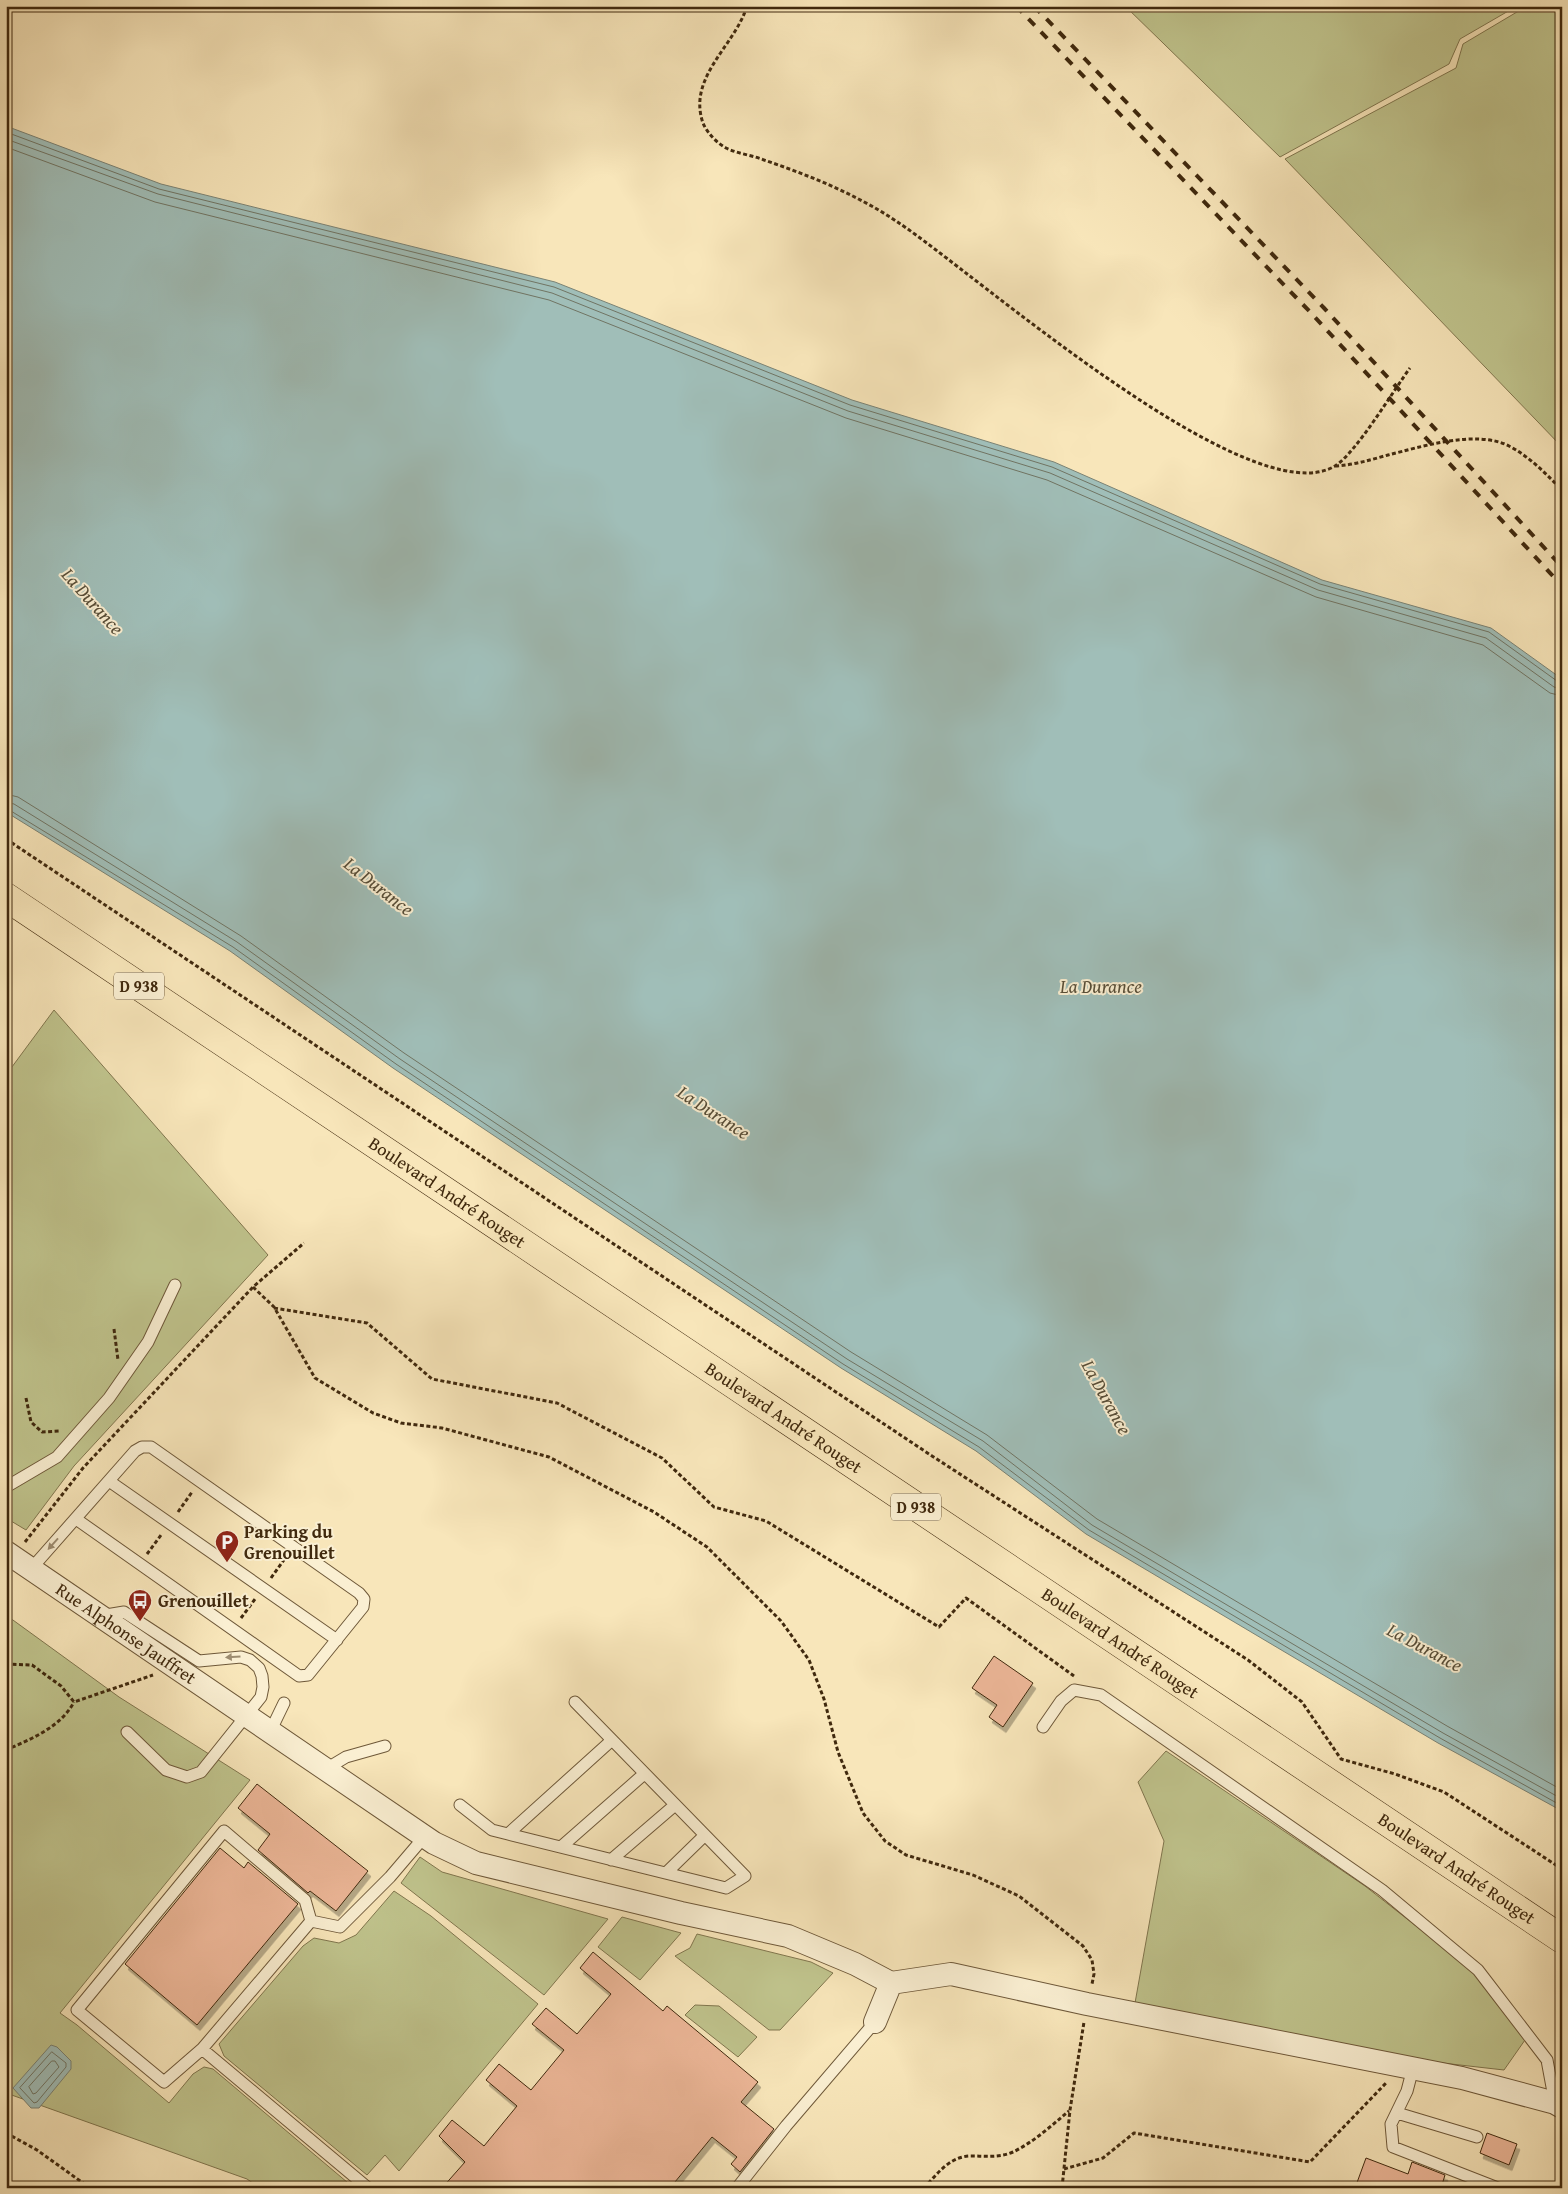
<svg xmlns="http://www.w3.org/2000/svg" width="1568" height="2194" font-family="'Gentium Book Plus',serif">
<defs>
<filter id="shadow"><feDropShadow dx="3" dy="5.5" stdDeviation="0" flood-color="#0004"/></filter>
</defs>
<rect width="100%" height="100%" fill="#f8e6ba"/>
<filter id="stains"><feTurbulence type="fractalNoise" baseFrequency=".004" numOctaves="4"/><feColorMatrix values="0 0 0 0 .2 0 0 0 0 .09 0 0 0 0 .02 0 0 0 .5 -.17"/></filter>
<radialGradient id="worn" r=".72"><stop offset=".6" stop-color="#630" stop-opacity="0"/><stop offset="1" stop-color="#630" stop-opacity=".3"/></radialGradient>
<path fill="#c0c48d" stroke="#80764e" d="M 1125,6 L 1517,6 L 1460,39 L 1449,64 L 1280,157 Z
M 1527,6 L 1562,6 L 1562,447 L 1285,159 L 1456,68 L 1463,44 Z
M 54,1010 L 268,1255 L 74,1466 L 26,1530 L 6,1518 L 6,1075 Z
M 6,1615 L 119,1697 L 250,1780 L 60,2013 L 77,2025 L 169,2103 L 193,2074 L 204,2067 L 213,2069 L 354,2188 L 260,2188 L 247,2179 L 6,2093 Z
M 1166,1751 L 1365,1886 L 1471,1969 L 1525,2040 L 1504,2070 L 1416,2060 L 1135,2003 L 1164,1841 L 1138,1782 Z
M 420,1857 L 442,1872 L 608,1919 L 544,1995 L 401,1883 Z
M 394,1891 L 431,1916 L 538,2004 L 399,2171 L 385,2155 L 367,2175 L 224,2056 L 219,2044 L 303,1946 L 314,1938 L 339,1943 L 356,1935 Z
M 622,1917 L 681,1933 L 640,1980 L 598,1947 Z
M 697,1934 L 811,1962 L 833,1973 L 780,2030 L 769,2030 L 675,1956 L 690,1948 Z
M 695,2005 L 719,2006 L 757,2037 L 738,2057 L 685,2015 Z"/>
<path fill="#a0beb8" stroke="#7a8274" d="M 6,126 L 161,184 L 555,282 L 852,400 L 1054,462 L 1322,580 L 1491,628 L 1562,679 L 1562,1811 L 1438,1743 L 1086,1534 L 976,1451 L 841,1368 L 393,1068 L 230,951 L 6,812 Z
M 51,2045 L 57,2047 L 71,2061 L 71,2069 L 39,2108 L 31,2108 L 13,2088 Z"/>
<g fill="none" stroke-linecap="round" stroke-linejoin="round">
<path stroke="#707463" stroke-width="1" d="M 6,132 L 159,189 L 554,287 L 850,405 L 1052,467 L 1320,584 L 1489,632 L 1557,681 L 1562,682
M 6,139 L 158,194 L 552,293 L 848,411 L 1050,473 L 1318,590 L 1486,638 L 1554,687 L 1562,689
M 6,147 L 155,202 L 549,300 L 846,418 L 1047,480 L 1316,597 L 1483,645 L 1550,693 L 1562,696
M 6,794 L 18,797 L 241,936 L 404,1053 L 851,1352 L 987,1435 L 1097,1519 L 1447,1726 L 1562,1790
M 6,802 L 14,804 L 237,942 L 400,1059 L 847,1359 L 983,1441 L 1092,1525 L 1443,1733 L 1562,1799
M 6,808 L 233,947 L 396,1064 L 843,1364 L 979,1447 L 1089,1530 L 1440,1738 L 1562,1806
M 52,2052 L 66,2063 L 66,2067 L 37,2102 L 34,2103 L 20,2088 Z
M 52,2061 L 55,2061 L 59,2067 L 36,2093 L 33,2094 L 29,2087 Z"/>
</g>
<path fill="#ecb697" stroke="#40290e" filter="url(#shadow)" d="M 994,1656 L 1033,1683 L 1003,1727 L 989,1717 L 997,1705 L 972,1688 Z
M 257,1784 L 368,1871 L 336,1911 L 310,1891 L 308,1893 L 258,1850 L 270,1834 L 238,1808 Z
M 220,1848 L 244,1868 L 248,1862 L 298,1904 L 197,2025 L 125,1964 Z
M 593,1952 L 663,2011 L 667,2006 L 758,2082 L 741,2102 L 774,2129 L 740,2172 L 731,2164 L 737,2157 L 712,2137 L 670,2188 L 442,2188 L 465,2162 L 439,2136 L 452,2120 L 484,2146 L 517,2106 L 486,2080 L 499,2064 L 531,2090 L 564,2050 L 532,2024 L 546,2008 L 577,2034 L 611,1994 L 580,1968 Z
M 1487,2133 L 1517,2144 L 1509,2165 L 1480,2153 Z
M 1366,2158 L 1408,2174 L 1412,2162 L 1445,2175 L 1441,2188 L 1355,2188 Z"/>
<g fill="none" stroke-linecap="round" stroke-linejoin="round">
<g stroke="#6e5839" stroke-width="13">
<path id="service" d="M 109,1481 L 337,1640
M 6,1487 L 57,1457 L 109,1398 L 148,1342 L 175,1285
M 31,1569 L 135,1451 L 142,1447 L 151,1447 L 359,1593 L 364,1599 L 363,1607 L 308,1675 L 299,1676 L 76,1519
M 100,1616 L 124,1612 L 199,1661 L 241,1657 L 250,1660 L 259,1668 L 262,1676 L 263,1687 L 261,1697 L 201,1772 L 187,1777 L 166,1770 L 127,1732
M 1043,1727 L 1061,1701 L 1074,1690 L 1101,1695 L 1382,1890 L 1478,1970 L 1547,2060 L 1555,2103
M 270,1732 L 284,1703
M 326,1769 L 346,1757 L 385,1746
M 460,1805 L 492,1830 L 508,1834 L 726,1888 L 745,1876 L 575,1702
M 508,1834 L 612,1740
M 561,1847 L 644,1774
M 611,1860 L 675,1805
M 666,1873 L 705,1835
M 202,2049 L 164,2082 L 77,2010 L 224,1831 L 305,1900 L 311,1921
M 1413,2068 L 1407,2091 L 1391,2124 L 1393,2147 L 1498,2188
M 1397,2113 L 1477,2137
M 368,2188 L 202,2049 L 311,1921 L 340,1927 L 390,1877 L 425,1836
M 737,2188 L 786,2126 L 875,2022"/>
</g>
<g stroke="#6e5839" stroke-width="24">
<g id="minor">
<path id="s1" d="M 6,1552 L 434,1843 L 476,1863 L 681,1913 L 788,1936 L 855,1964 L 891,1983"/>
<path d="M 875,2022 L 891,1983 L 951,1974 L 1087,2004 L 1462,2078 L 1555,2103 L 1562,2107"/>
</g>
</g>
<g stroke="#40290e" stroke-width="29">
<g id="primary">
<path id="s2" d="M 6,897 L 1562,1939"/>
</g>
</g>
<path stroke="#40290e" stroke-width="3" stroke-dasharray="4 2.5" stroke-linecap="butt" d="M 747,6 C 735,46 687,77 703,123 C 707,133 717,143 726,148 C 738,154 752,155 764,160 C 811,176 858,195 899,223 C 973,272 1250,517 1335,466 C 1356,453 1393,391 1410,368
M 1335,466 C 1354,465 1370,460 1388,455 C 1421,447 1476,429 1509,446 C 1530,457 1545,473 1562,490
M 6,839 L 932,1456 L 1248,1660 L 1302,1702 L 1341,1759 L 1395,1774 L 1444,1792 L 1562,1869
M 253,1287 L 274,1307 L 315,1378 L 373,1413 L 401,1423 L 442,1428 L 549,1457 L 654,1512 L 707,1547 L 781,1621 L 809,1660 L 824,1699 L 838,1752 L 863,1813 L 885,1841 L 906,1855 L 973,1875 L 1019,1896 L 1083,1946 L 1092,1960 L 1094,1974 L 1092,1984
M 274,1308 L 367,1323 L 432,1379 L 557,1403 L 662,1458 L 714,1507 L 766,1521 L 939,1627 L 966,1598 L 1074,1676
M 114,1329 L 118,1360
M 26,1398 L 31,1422 L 42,1432 L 60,1431
M 178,1512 L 192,1492
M 25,1542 L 83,1468 L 253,1287 L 304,1243
M 147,1554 L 161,1535
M 271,1578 L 286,1557
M 241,1618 L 255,1599
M 6,1664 L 32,1665 L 61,1686 L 74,1702 L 153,1675
M 6,1750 C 31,1739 61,1727 74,1702
M 6,2133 L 37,2150 L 90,2188
M 1064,2169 L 1103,2158 L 1134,2133 L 1310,2162 L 1387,2082
M 924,2188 C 937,2174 950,2156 971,2156 C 985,2156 999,2158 1013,2152 C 1034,2142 1052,2125 1069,2111
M 1062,2188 L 1070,2110 L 1084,2022"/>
<use href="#service" stroke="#faefd2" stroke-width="11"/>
<use href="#minor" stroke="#faefd2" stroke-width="22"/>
<use href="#primary" stroke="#f8e6ba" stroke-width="28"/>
<path stroke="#40290e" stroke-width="4" stroke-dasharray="9 9" stroke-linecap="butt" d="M 1016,6 L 1312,314 L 1562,586
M 1034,6 L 1324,308 L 1562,567"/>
</g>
<defs><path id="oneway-solid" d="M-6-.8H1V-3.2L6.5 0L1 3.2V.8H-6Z" transform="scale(1.25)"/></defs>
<g fill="#9d8c70">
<use href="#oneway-solid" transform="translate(53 1544) rotate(132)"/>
<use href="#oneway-solid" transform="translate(233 1657) rotate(176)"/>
</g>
<defs>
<g id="parking-pin" transform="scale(1.25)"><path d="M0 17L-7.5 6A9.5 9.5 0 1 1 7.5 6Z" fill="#8f2418" stroke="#faefd2"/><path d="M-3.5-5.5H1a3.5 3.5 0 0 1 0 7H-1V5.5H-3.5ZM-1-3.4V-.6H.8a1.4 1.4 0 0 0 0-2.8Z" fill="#fff"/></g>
<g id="bus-pin" transform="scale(1.25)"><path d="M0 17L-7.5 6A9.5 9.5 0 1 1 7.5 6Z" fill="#8f2418" stroke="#faefd2"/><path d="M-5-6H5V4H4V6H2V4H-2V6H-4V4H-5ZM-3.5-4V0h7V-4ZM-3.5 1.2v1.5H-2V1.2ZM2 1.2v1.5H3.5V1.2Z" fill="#fff"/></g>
</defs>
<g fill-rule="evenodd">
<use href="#parking-pin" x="227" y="1542"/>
<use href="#bus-pin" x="140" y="1601"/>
</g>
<g text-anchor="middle" stroke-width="4" stroke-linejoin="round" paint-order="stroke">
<g fill="#faefd2" stroke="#786449" stroke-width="1">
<rect x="114" y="972.5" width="50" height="27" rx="4"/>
<rect x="891" y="1493.5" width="50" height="27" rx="4"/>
</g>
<g font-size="16" font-weight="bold" fill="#40290e">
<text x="139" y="992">D 938</text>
<text x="916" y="1513">D 938</text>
</g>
<g font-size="18" fill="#40290e" stroke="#faefd2">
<text dy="6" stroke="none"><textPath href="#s2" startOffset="531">Boulevard André Rouget</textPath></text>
<text dy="6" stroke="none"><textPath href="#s2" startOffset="936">Boulevard André Rouget</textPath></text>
<text dy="6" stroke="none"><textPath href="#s1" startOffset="145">Rue Alphonse Jauffret</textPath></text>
<text dy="6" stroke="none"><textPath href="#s2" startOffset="1341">Boulevard André Rouget</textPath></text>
<text dy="6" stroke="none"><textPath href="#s2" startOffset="1746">Boulevard André Rouget</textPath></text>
</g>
<g font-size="18" font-weight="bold" fill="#40290e" stroke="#faefd2" text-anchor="start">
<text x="244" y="1538">Parking du<tspan x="244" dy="21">Grenouillet</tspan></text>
<text x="158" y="1607">Grenouillet</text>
</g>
<g font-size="19" font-style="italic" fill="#584e38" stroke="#faefd2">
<text transform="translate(93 601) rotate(48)" y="7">La Durance</text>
<text transform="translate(379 886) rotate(38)" y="7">La Durance</text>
<text x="1101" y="993">La Durance</text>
<text transform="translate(714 1112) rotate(33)" y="7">La Durance</text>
<text transform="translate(1107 1397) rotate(61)" y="7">La Durance</text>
<text transform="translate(1425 1647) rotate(28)" y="7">La Durance</text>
</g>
</g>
<rect width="1568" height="2194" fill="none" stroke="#f8e6ba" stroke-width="25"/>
<rect x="8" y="8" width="1553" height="2179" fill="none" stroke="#40290e" stroke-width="2.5"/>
<rect x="12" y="12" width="1543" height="2169" fill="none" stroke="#40290e"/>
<rect width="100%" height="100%" filter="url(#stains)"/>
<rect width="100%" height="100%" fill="url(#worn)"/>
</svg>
